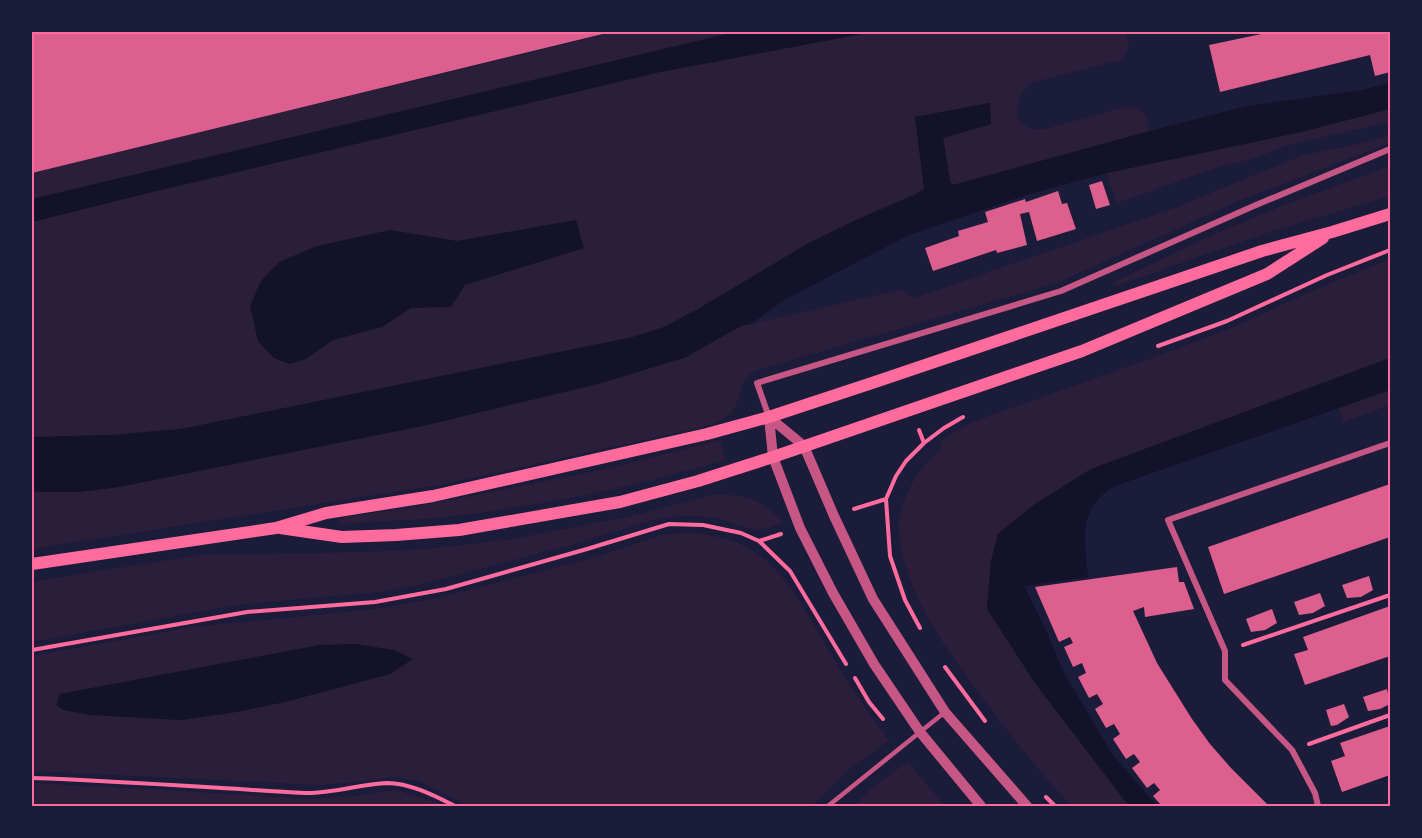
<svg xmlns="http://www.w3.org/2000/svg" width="1422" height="838" font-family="'Fira Sans Condensed',sans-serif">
<rect width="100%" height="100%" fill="#1b1b3a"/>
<path fill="#2a1e3b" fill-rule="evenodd" d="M 615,32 L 735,32 L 32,199 L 32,173 Z
M 872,32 L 1126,32 L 1129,47 L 1124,59 L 1030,83 C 1018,97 1016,101 1018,119 L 1029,129 L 1045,129 L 1125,107 C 1146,107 1145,112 1150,131 L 953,185 L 950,181 L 943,138 L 991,124 L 989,103 L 915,117 L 924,189 L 914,195 L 856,220 L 807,244 L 698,309 L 664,327 L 633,337 L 181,429 L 111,435 L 32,437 L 32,222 L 144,194 L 660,72 Z
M 1390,109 L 1390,122 L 1288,145 L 1252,159 L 1222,166 L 1116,203 L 1107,173 L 1301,132 Z
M 1390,136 L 1390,143 L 1241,200 L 1057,283 L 754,371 L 745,379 L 736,405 L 731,413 L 722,420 L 712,425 L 445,484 L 32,549 L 32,492 L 79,492 L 119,487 L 427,425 L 684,358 L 741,326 L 895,291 L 903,290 L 914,298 L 1177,207 L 1303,155 L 1359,144 Z
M 1390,166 L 1390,196 L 1267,233 L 1116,286 L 1114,282 L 1208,237 L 1284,205 Z
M 1390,259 L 1390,358 L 1091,469 L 1032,506 L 998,534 L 991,561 L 987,609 L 1035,683 L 1129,806 L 1071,806 C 1033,764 998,721 965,674 C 935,632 902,584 899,530 C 898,500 919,466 942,448 L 939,442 L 963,427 L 978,420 L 1152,358 L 1229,329 L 1328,284 Z
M 1390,390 L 1390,405 L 1344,422 L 1339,408 Z
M 720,440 L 725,460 C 629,488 525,510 425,519 C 397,521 368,522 339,524 L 338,518 L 425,505 L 601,470 Z
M 711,495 C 745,494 760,498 784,523 C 777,525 769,529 761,529 C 746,530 730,521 716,518 C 696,515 674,516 655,519 L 571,545 L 419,585 L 378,592 L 236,605 L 32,642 L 32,582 L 198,555 L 364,552 L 427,549 L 512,539 L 632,516 Z
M 687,533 C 774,536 793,592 832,656 C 849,685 868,713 889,740 L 846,772 L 812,806 L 468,806 L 419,781 L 390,777 L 367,781 L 320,785 L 32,771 L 32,656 L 192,627 L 376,609 L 438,598 L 588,559 L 667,534 ZM 356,644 L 393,650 L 413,659 L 390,674 L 285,702 L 236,712 L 181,720 L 91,715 L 64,710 L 60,694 L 320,645 Z
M 908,762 L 945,806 L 853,806 L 874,786 Z
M 32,783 L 182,791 L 307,799 L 356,796 L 395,790 L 432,801 L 441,806 L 32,806 Z"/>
<path fill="#12122b" d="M 735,32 L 872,32 L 660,72 L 144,194 L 32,222 L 32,199 Z
M 1390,83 L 1390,109 L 1301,132 L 1107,173 L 1026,195 L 909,235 L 784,300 L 751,324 L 741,326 L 684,358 L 598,384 L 427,425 L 119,487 L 79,492 L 32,492 L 32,437 L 111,435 L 181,429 L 633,337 L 664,327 L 698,309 L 807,244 L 856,220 L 914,195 L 924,189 L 915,117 L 990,103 L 991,124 L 943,138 L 950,181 L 953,185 L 1150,131 L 1247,106 L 1362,90 Z
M 576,220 L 584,248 L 465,285 L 451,307 L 411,308 L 382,327 L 333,340 L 306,359 L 290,364 L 274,358 L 258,341 L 250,306 L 261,281 L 279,262 L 317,246 L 390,230 L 457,241 Z
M 1390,358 L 1390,390 L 1115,486 C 1076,508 1085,540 1088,577 L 1024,586 L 1043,624 L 1064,673 L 1112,754 L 1157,806 L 1129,806 L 1035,683 L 987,609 L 991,561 L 998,534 L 1032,506 L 1091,469 Z
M 356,644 L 393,650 L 413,659 L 390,674 L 285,702 L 236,712 L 181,720 L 91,715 L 64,710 L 56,705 L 60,694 L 320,645 Z"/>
<path fill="#dd5f8e" d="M 32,32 L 611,32 L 32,173 Z
M 1271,32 L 1390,32 L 1390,72 L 1375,76 L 1370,55 L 1220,92 L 1209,45 Z
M 1102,181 L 1110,205 L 1096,209 L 1089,185 Z
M 1058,191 L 1062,204 L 1067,203 L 1076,229 L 1037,241 L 1029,212 L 1020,214 L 1027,245 L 997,253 L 996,250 L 933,271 L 925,248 L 959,236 L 958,231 L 988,222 L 985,212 L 1025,199 L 1026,202 Z
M 1390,484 L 1390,537 L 1224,594 L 1208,547 Z
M 1177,567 L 1179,582 L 1184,582 L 1194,609 L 1145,617 L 1144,607 L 1133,611 L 1157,663 L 1192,719 L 1210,744 L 1231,768 L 1269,806 L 1162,806 L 1153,796 L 1160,790 L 1154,783 L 1147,788 L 1132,768 L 1140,762 L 1134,754 L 1126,759 L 1113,739 L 1120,734 L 1114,724 L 1106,728 L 1095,709 L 1103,704 L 1097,694 L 1089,698 L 1078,677 L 1086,673 L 1082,663 L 1073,667 L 1064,647 L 1073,643 L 1070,637 L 1059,642 L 1035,587 Z
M 1369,576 L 1373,590 L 1361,597 L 1347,598 L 1342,585 Z
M 1320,593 L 1325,606 L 1313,613 L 1299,615 L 1294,602 Z
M 1390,606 L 1390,656 L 1305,685 L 1294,654 L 1308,650 L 1303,637 Z
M 1272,609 L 1277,623 L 1265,630 L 1251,632 L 1246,619 Z
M 1387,689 L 1390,704 L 1380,709 L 1368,711 L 1363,697 Z
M 1344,704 L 1349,717 L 1337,725 L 1331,726 L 1326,710 Z
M 1390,726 L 1390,775 L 1342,792 L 1331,761 L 1345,756 L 1340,743 Z"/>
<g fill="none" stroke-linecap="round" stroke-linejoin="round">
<path stroke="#ff6b9d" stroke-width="4" d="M 1158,346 L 1227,321 L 1327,275 L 1390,250
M 919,430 L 924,443
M 854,509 L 886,499
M 759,541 L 781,534
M 920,628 L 905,600 L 890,556 L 886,499 L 896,476 L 906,461 L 924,443 L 944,428 L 963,417
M 1243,645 L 1390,595
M 32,650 L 247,612 L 375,602 L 446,589 L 587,549 L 669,524 L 703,525 L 741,533 L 759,541 L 790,571 L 846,664
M 945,667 L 985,721
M 855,678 L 869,702 L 883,719
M 1309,744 L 1390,715
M 32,778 C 123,781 214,788 305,793 C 331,794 360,784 387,783 C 410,783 435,796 455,806
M 1046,797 L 1055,806"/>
<path stroke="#c65784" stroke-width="4.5" d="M 828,806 L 945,712"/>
<path stroke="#c65784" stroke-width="6" d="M 769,417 L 757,383 L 1061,291 L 1256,205 L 1390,149
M 1318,806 L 1315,793 L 1292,750 L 1225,680 L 1225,651 L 1168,520 L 1390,443"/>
<path stroke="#c65784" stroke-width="10" d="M 769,417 L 804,446 L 834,516 L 873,599 L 945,712 L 1027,806
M 769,417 L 773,457 L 800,528 L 833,593 L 874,664 L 920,732 L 981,806"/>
<path stroke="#ff6b9d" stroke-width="12" d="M 280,528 L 342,537 L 396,535 L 459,530 L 620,502 L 698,481 L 773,457 L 1082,351 L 1267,274 L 1323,238
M 32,564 L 276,528 L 326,513 L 433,496 L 707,434 L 769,417 L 875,382 L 1262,251 L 1332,232 L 1390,214"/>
</g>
<rect width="1422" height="838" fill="none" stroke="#1b1b3a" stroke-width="66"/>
<rect x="33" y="33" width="1356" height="772" fill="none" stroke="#ff6b9d" stroke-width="2"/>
</svg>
